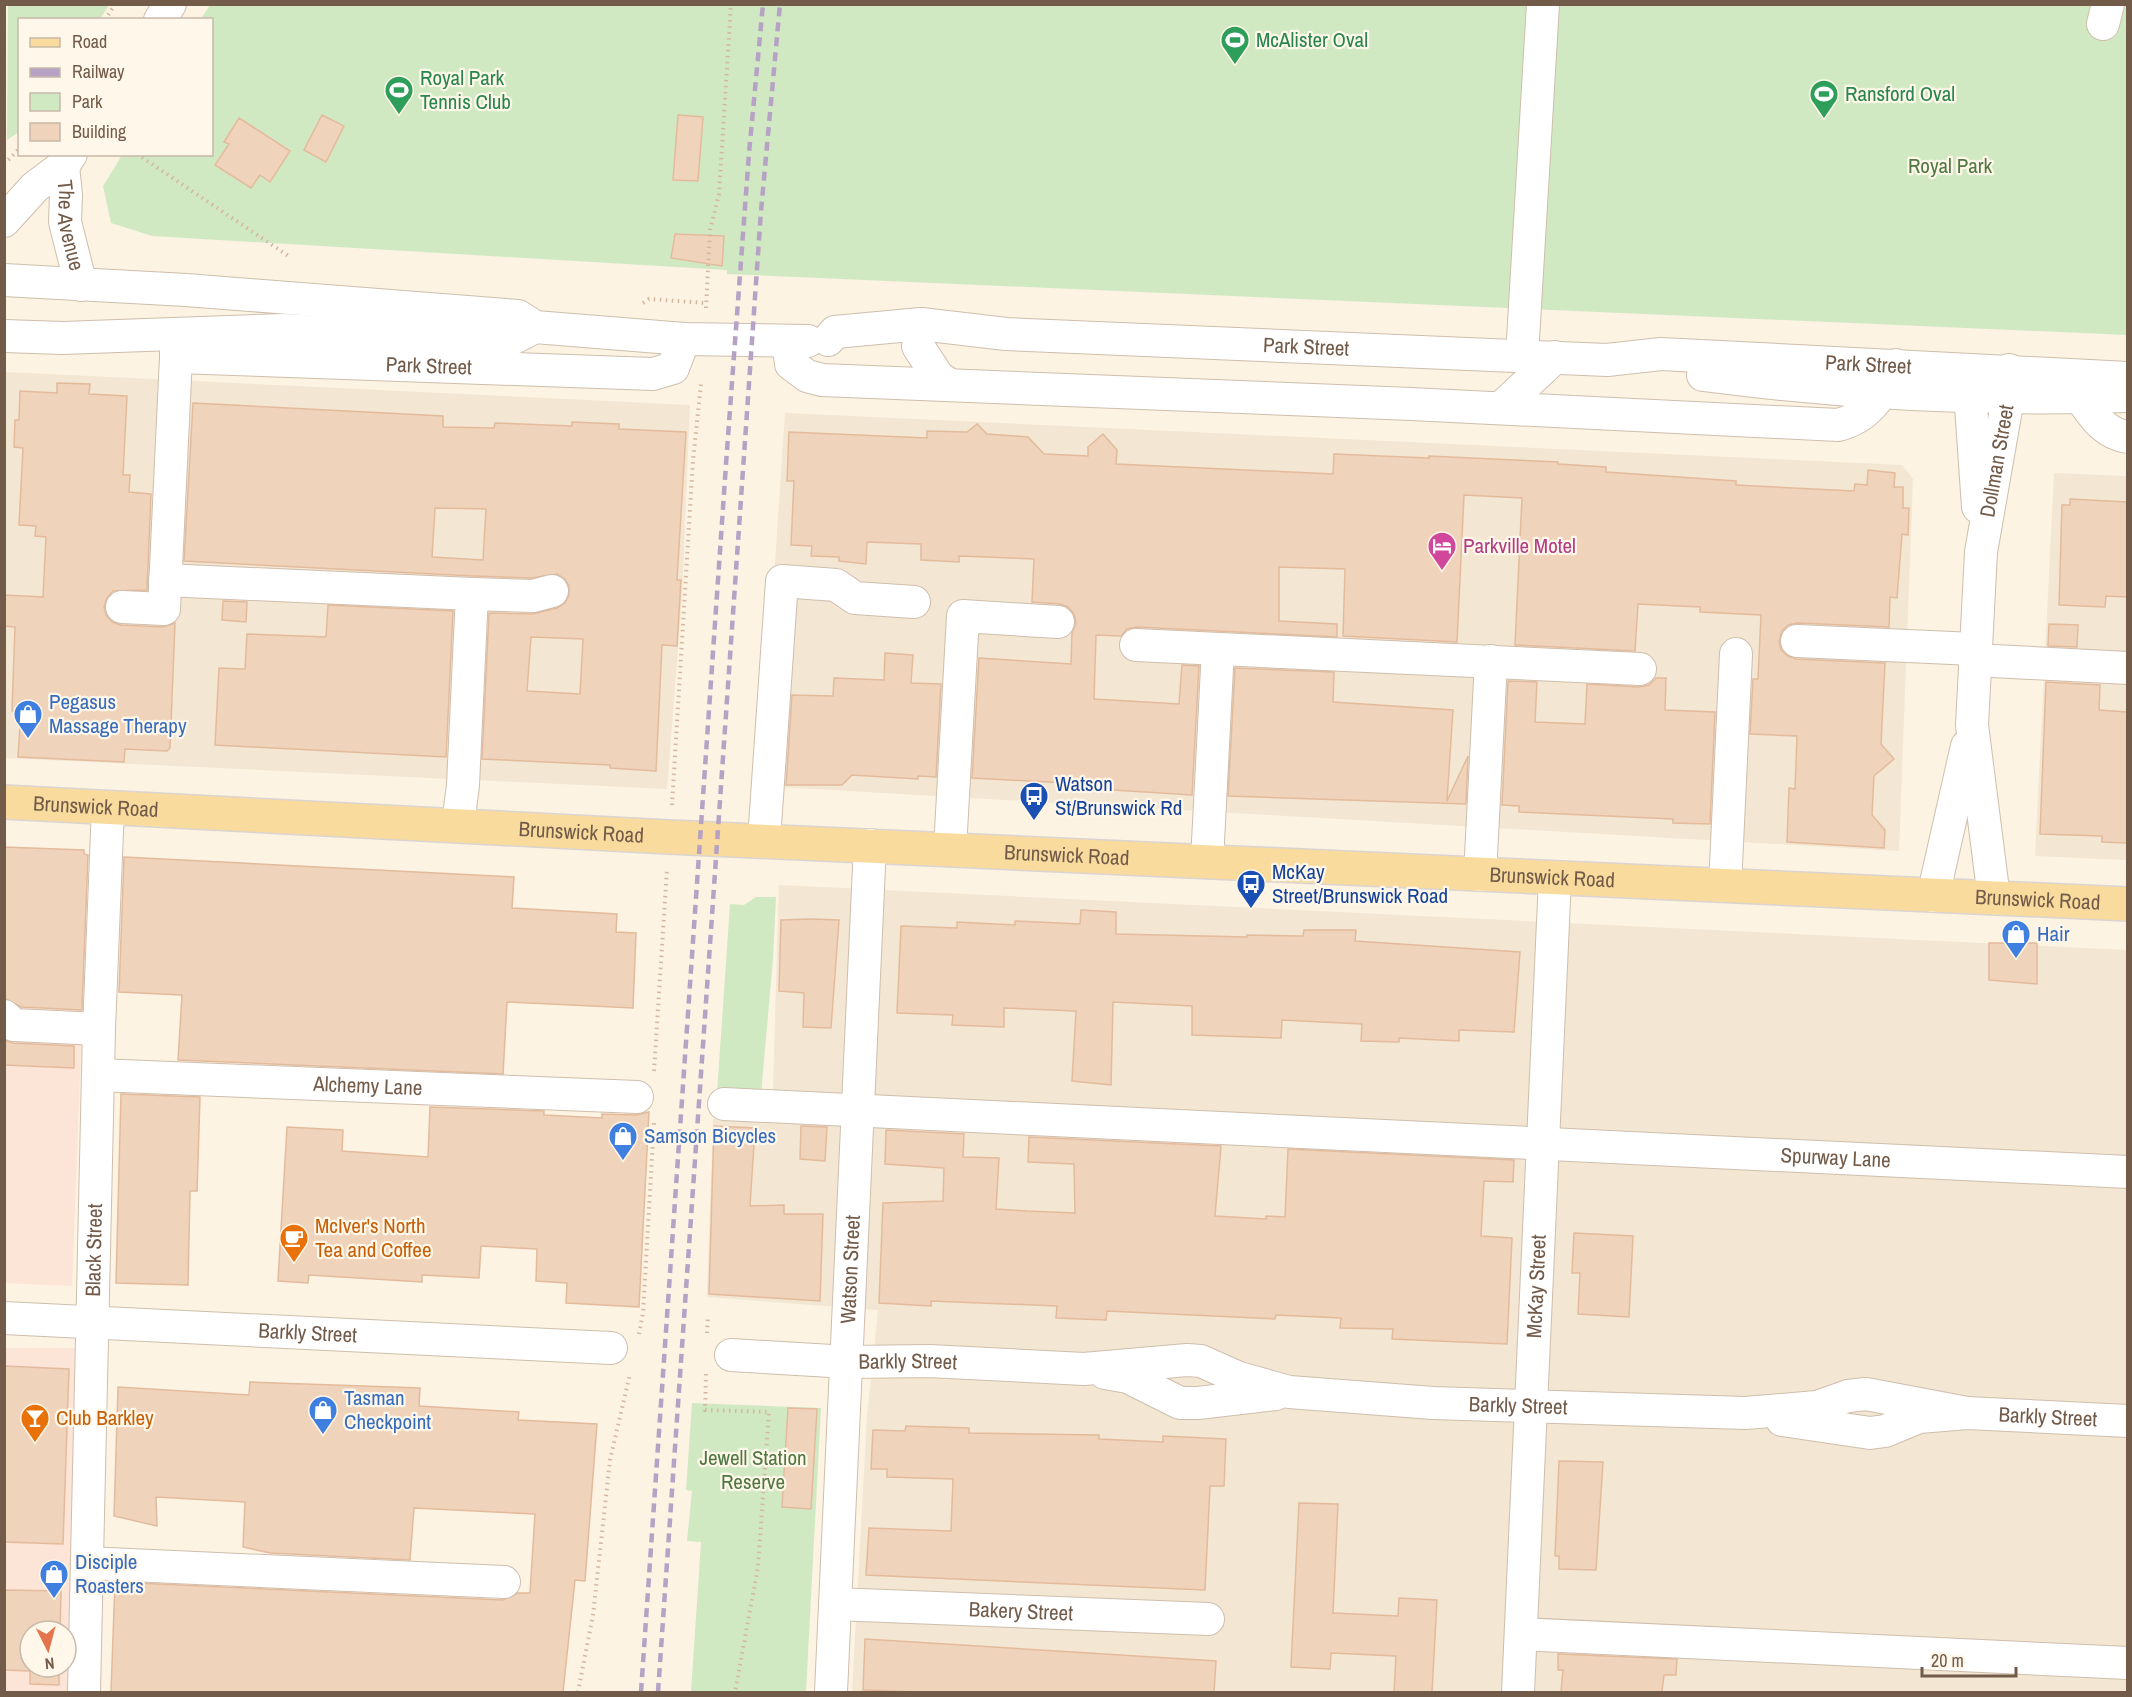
<svg xmlns="http://www.w3.org/2000/svg" width="2132" height="1697" font-family="'Archivo Narrow',sans-serif">
<rect width="100%" height="100%" fill="#fcf3e3"/>
<path fill="#f3e6d2" d="M 5,372 L 690,405 L 682,597 L 667,789 L 5,758 Z
M 785,413 L 1902,465 L 1913,479 L 1899,851 L 760,786 Z
M 2054,473 L 2127,476 L 2127,860 L 2035,856 Z
M 779,885 L 2127,950 L 2127,1692 L 852,1692 L 867,1417 L 878,1310 L 707,1297 L 713,1119 L 772,1121 Z"/>
<path fill="#fce4d7" fill-rule="evenodd" d="M 5,847 L 84,850 L 82,1023 L 72,1286 L 5,1283 Z
M 5,1348 L 77,1348 L 71,1692 L 5,1692 ZM 30,1631 L 66,1631 L 66,1667 L 30,1667 Z"/>
<path fill="#d0e9c2" d="M 8,5 L 109,5 L 100,19 L 20,20 L 19,132 L 7,140 Z
M 210,5 L 2127,5 L 2127,335 L 727,274 L 727,270 L 152,236 L 111,223 L 103,186 L 122,155 L 212,154 L 212,20 L 201,19 Z
M 756,897 L 776,897 L 773,959 L 761,1094 L 717,1093 L 730,904 L 744,905 Z
M 692,1403 L 821,1408 L 806,1692 L 691,1692 L 701,1542 L 687,1541 L 692,1491 L 686,1490 Z"/>
<path fill="#f0d3bb" stroke="#e3bb9c" stroke-width="1.5" fill-rule="evenodd" d="M 322,115 L 344,126 L 326,162 L 304,150 Z
M 678,115 L 703,117 L 698,181 L 673,180 Z
M 239,118 L 290,151 L 270,182 L 260,175 L 251,188 L 215,165 L 229,144 L 224,142 Z
M 675,234 L 724,236 L 722,266 L 671,258 Z
M 57,383 L 90,384 L 89,394 L 127,396 L 123,475 L 130,475 L 129,492 L 151,494 L 147,590 L 113,591 L 107,598 L 104,607 L 106,615 L 112,622 L 121,625 L 163,627 L 175,623 L 170,748 L 167,751 L 125,749 L 124,762 L 18,757 L 21,711 L 12,711 L 15,627 L 4,626 L 4,595 L 43,597 L 46,537 L 35,536 L 36,526 L 19,525 L 23,448 L 14,447 L 15,420 L 19,420 L 20,391 L 57,393 Z
M 193,403 L 443,416 L 443,427 L 494,428 L 495,423 L 572,426 L 572,422 L 619,424 L 619,429 L 686,432 L 677,580 L 681,580 L 677,646 L 662,645 L 656,771 L 610,768 L 610,765 L 482,759 L 489,613 L 533,614 L 557,608 L 565,603 L 569,595 L 569,586 L 565,579 L 557,574 L 531,578 L 473,576 L 184,561 ZM 435,508 L 486,509 L 483,560 L 432,557 ZM 531,637 L 583,639 L 580,694 L 527,691 Z
M 977,424 L 987,434 L 1028,437 L 1044,454 L 1088,456 L 1088,447 L 1103,434 L 1117,450 L 1116,464 L 1333,474 L 1334,454 L 1429,458 L 1429,456 L 1558,462 L 1558,464 L 1606,467 L 1606,472 L 1736,481 L 1736,485 L 1854,491 L 1855,484 L 1867,485 L 1868,470 L 1895,473 L 1894,487 L 1903,487 L 1903,508 L 1909,508 L 1908,535 L 1902,534 L 1897,598 L 1890,597 L 1889,627 L 1797,623 L 1788,625 L 1782,631 L 1779,641 L 1781,650 L 1788,656 L 1796,659 L 1885,663 L 1881,744 L 1894,759 L 1874,776 L 1872,815 L 1885,830 L 1884,848 L 1787,842 L 1789,788 L 1795,789 L 1797,736 L 1750,734 L 1753,679 L 1758,679 L 1761,615 L 1700,612 L 1700,607 L 1638,604 L 1635,651 L 1515,645 L 1522,498 L 1464,495 L 1457,642 L 1343,636 L 1345,569 L 1279,567 L 1279,621 L 1337,624 L 1337,637 L 1137,627 L 1127,629 L 1121,636 L 1096,635 L 1094,699 L 1179,704 L 1182,665 L 1199,666 L 1192,795 L 1066,787 L 1066,783 L 972,778 L 979,658 L 1071,664 L 1072,633 L 1076,623 L 1074,614 L 1068,607 L 1060,604 L 1032,602 L 1034,559 L 959,556 L 959,562 L 921,560 L 921,544 L 867,542 L 866,564 L 839,561 L 839,557 L 811,556 L 812,546 L 791,545 L 794,481 L 787,481 L 789,432 L 927,438 L 927,431 L 967,432 Z
M 2070,499 L 2127,502 L 2127,597 L 2106,596 L 2105,607 L 2059,605 L 2062,505 L 2070,505 Z
M 223,601 L 247,602 L 246,622 L 222,620 Z
M 328,605 L 453,611 L 446,757 L 215,745 L 219,668 L 245,669 L 247,634 L 326,637 Z
M 2049,624 L 2078,625 L 2077,647 L 2048,646 Z
M 885,653 L 913,655 L 911,683 L 941,684 L 936,777 L 918,776 L 918,779 L 852,775 L 842,785 L 786,785 L 792,695 L 833,696 L 834,678 L 884,680 Z
M 1235,668 L 1334,672 L 1333,702 L 1453,710 L 1447,801 L 1468,756 L 1466,804 L 1228,796 Z
M 1656,678 L 1666,678 L 1665,710 L 1715,712 L 1710,824 L 1673,823 L 1673,819 L 1519,812 L 1519,806 L 1502,805 L 1508,681 L 1537,682 L 1535,722 L 1585,724 L 1587,684 L 1639,687 L 1649,685 Z
M 2046,682 L 2100,685 L 2099,710 L 2127,712 L 2127,843 L 2102,842 L 2102,836 L 2040,834 Z
M 4,847 L 84,850 L 84,854 L 88,855 L 82,1010 L 21,1007 L 4,998 Z
M 124,857 L 514,877 L 512,908 L 617,914 L 616,932 L 636,933 L 633,1008 L 507,1002 L 503,1074 L 178,1060 L 182,995 L 119,992 Z
M 1081,910 L 1116,912 L 1116,934 L 1247,937 L 1247,935 L 1303,936 L 1304,930 L 1356,930 L 1355,941 L 1520,952 L 1514,1032 L 1459,1030 L 1459,1041 L 1399,1038 L 1399,1042 L 1361,1041 L 1362,1024 L 1282,1020 L 1281,1038 L 1192,1035 L 1192,1006 L 1113,1002 L 1111,1085 L 1072,1081 L 1076,1011 L 1004,1008 L 1004,1027 L 952,1025 L 953,1015 L 897,1013 L 901,926 L 957,928 L 957,922 L 1015,925 L 1015,921 L 1080,924 Z
M 811,919 L 839,920 L 831,1028 L 803,1027 L 804,993 L 779,991 L 781,920 Z
M 1989,943 L 2037,943 L 2037,984 L 1989,980 Z
M 4,1040 L 13,1043 L 74,1046 L 74,1068 L 4,1065 Z
M 121,1094 L 200,1097 L 197,1191 L 190,1191 L 188,1285 L 116,1283 Z
M 430,1107 L 544,1111 L 544,1115 L 602,1118 L 602,1114 L 636,1115 L 649,1112 L 639,1307 L 566,1303 L 567,1283 L 536,1281 L 537,1249 L 481,1246 L 479,1278 L 422,1275 L 422,1282 L 309,1275 L 308,1283 L 278,1281 L 287,1127 L 343,1130 L 342,1151 L 428,1157 Z
M 714,1126 L 755,1128 L 750,1206 L 784,1205 L 784,1214 L 823,1214 L 820,1301 L 709,1294 Z
M 801,1126 L 827,1127 L 825,1161 L 800,1159 Z
M 886,1130 L 964,1134 L 963,1157 L 999,1158 L 996,1209 L 1027,1211 L 1075,1213 L 1074,1164 L 1028,1162 L 1029,1137 L 1221,1146 L 1215,1216 L 1266,1219 L 1266,1216 L 1285,1217 L 1288,1149 L 1514,1160 L 1513,1182 L 1484,1181 L 1481,1236 L 1512,1238 L 1507,1344 L 1392,1339 L 1393,1329 L 1340,1328 L 1341,1318 L 1276,1315 L 1275,1319 L 1107,1311 L 1106,1320 L 1056,1318 L 1057,1306 L 931,1301 L 931,1306 L 879,1303 L 883,1203 L 943,1201 L 944,1168 L 885,1164 Z
M 1574,1233 L 1633,1236 L 1629,1317 L 1578,1314 L 1580,1273 L 1572,1273 Z
M 4,1366 L 69,1369 L 63,1544 L 4,1542 Z
M 250,1382 L 420,1388 L 419,1406 L 519,1412 L 518,1420 L 597,1424 L 585,1581 L 575,1580 L 563,1692 L 111,1692 L 115,1582 L 503,1600 L 518,1593 L 530,1593 L 535,1514 L 414,1508 L 410,1560 L 270,1553 L 243,1547 L 245,1502 L 156,1497 L 157,1526 L 114,1516 L 118,1387 L 249,1395 Z
M 788,1408 L 817,1409 L 811,1509 L 782,1507 Z
M 906,1426 L 969,1428 L 969,1433 L 1099,1435 L 1099,1439 L 1163,1442 L 1163,1436 L 1226,1439 L 1224,1486 L 1210,1486 L 1205,1590 L 866,1575 L 869,1528 L 951,1531 L 953,1479 L 887,1477 L 887,1469 L 871,1469 L 873,1430 L 905,1431 Z
M 1559,1461 L 1603,1462 L 1596,1570 L 1559,1569 L 1559,1556 L 1555,1556 Z
M 1299,1503 L 1338,1504 L 1333,1613 L 1398,1616 L 1399,1598 L 1437,1600 L 1432,1692 L 1394,1692 L 1396,1656 L 1331,1653 L 1330,1669 L 1291,1667 Z
M 4,1590 L 61,1591 L 60,1631 L 30,1631 L 30,1667 L 59,1667 L 59,1685 L 30,1684 L 30,1671 L 4,1670 Z
M 865,1639 L 1216,1661 L 1214,1692 L 916,1692 L 863,1690 Z
M 1558,1654 L 1677,1659 L 1676,1675 L 1664,1675 L 1662,1692 L 1561,1692 L 1563,1670 L 1558,1670 Z"/>
<g fill="none" stroke-linecap="round" stroke-linejoin="round">
<g stroke="#cfbead" stroke-width="34">
<g id="minor">
<path d="M 160,20 L 170,4"/>
<path d="M 2103,24 L 2108,4"/>
<path id="s1" d="M 63,166 L 66,195 L 65,222 L 81,285"/>
<path d="M 4,221 L 35,187 L 63,166 L 71,154"/>
<path d="M 4,280 L 186,290 L 518,316 L 535,327 L 684,339 L 808,341"/>
<path id="s2" d="M 176,334 L 176,357 L 653,374 L 673,368 L 684,339"/>
<path d="M 4,336 L 63,338 L 283,330 L 508,341 L 535,327"/>
<path id="s3" d="M 828,340 L 835,332 L 921,324 L 1006,334 L 1607,360 L 1661,354 L 2128,378"/>
<path d="M 788,342 L 791,364 L 807,376 L 822,380 L 1411,404 L 1838,425 C 1870,417 1882,394 1896,365"/>
<path d="M 918,346 L 938,377 L 950,385"/>
<path d="M 1522,356 L 1543,4"/>
<path d="M 1703,375 C 1843,393 1986,401 2128,396"/>
<path d="M 1969,377 L 1978,507"/>
<path d="M 2080,397 C 2093,415 2104,434 2128,437"/>
<path d="M 1501,408 L 1555,357"/>
<path d="M 165,580 L 472,594 L 463,785 L 458,824"/>
<path d="M 472,594 L 533,596 L 552,591"/>
<path d="M 122,607 L 164,609 L 176,357"/>
<path d="M 1797,641 L 1974,649"/>
<path d="M 1136,645 L 1640,669"/>
<path d="M 1974,660 L 2128,668"/>
<path d="M 764,840 L 782,581 L 836,585 L 855,598 L 914,602"/>
<path d="M 950,849 L 963,616 L 1058,622"/>
<path d="M 1207,861 L 1218,649"/>
<path d="M 1480,875 L 1491,661"/>
<path d="M 1725,886 L 1736,654"/>
<path d="M 1933,896 L 1967,746"/>
<path id="s4" d="M 1994,898 L 1972,725 L 1981,552 L 2008,398 L 2009,370"/>
<path d="M 4,1016 L 14,1025 L 99,1029"/>
<path id="s5" d="M 98,1075 L 637,1097"/>
<path id="s6" d="M 724,1104 L 2128,1172"/>
<path id="s7" d="M 4,1318 L 611,1348"/>
<path id="s8" d="M 731,1355 L 848,1362 L 929,1361 L 1084,1369 L 1187,1360 L 1201,1361 L 1239,1378 L 1289,1392 L 1433,1403 L 1745,1413 L 1817,1407 L 1848,1396 L 1866,1394 L 1967,1413"/>
<path d="M 1105,1373 L 1128,1377 L 1180,1403 L 1198,1403 L 1276,1394"/>
<path id="s9" d="M 1782,1420 L 1870,1433 L 1885,1431 L 1919,1417 L 1967,1413 L 2128,1421"/>
<path d="M 87,1563 L 504,1582"/>
<path id="s10" d="M 835,1604 L 1208,1619"/>
<path d="M 1521,1634 L 2128,1663"/>
<path id="s11" d="M 84,1692 L 99,1029 L 108,807"/>
<path id="s12" d="M 831,1692 L 870,845"/>
<path id="s13" d="M 1518,1692 L 1555,878"/>
</g>
</g>
<g stroke="#dbd4d0" stroke-width="36">
<g id="major">
<path id="s14" d="M 4,802 L 669,837 L 2128,904"/>
</g>
</g>
<path stroke="#d5b79f" stroke-width="4" stroke-dasharray="1.5 4.5" stroke-linecap="butt" d="M 105,20 L 115,4
M 137,154 L 290,257
M 4,164 L 20,148
M 643,303 L 649,299 L 707,303
M 706,308 L 710,230 L 719,194 L 731,4
M 672,805 L 693,460 L 701,384
M 654,1071 L 667,869
M 707,1333 L 708,1317
M 639,1334 L 643,1313 L 654,1123
M 706,1374 L 705,1410 L 769,1412 L 758,1567 L 735,1692
M 578,1692 L 593,1615 L 610,1460 L 630,1374"/>
<use href="#minor" stroke="#fff" stroke-width="32"/>
<use href="#major" stroke="#f9db9d" stroke-width="33"/>
<path stroke="#b6a2c5" stroke-width="4.5" stroke-dasharray="9 6" stroke-linecap="butt" d="M 641,1692 L 727,450 L 749,153 L 763,4
M 658,1692 L 761,211 L 780,4"/>
</g>
<defs>
<g id="stadium-pin" transform="scale(1.5)"><path d="M0 17L-7.5 6A9.5 9.5 0 1 1 7.5 6Z" fill="#2e9e5b" stroke="#fff7e9"/><path d="M0-5a6.5 5 0 1 0 0 10a6.5 5 0 1 0 0-10ZM-3.5-1.8h7v3.6h-7Z" fill="#fff"/></g>
<g id="hotel-pin" transform="scale(1.5)"><path d="M0 17L-7.5 6A9.5 9.5 0 1 1 7.5 6Z" fill="#d1479c" stroke="#fff7e9"/><path d="M-6-4.5h1.5V1H6V5H4.5V3h-9V5H-6ZM-4 0a1.8 1.8 0 1 1 3.6 0ZM.5 0V-2.5h3Q6-2.5 6 0Z" fill="#fff"/></g>
<g id="shop-pin" transform="scale(1.5)"><path d="M0 17L-7.5 6A9.5 9.5 0 1 1 7.5 6Z" fill="#3f7fe0" stroke="#fff7e9"/><path d="M-5-2.5h2.3a2.7 3.5 0 0 1 5.4 0H5L5.5 6h-11ZM-1.5-2.5h3a1.5 2.3 0 0 0-3 0Z" fill="#fff"/></g>
<g id="bus-pin" transform="scale(1.5)"><path d="M0 17L-7.5 6A9.5 9.5 0 1 1 7.5 6Z" fill="#1a4fb4" stroke="#fff7e9"/><path d="M-5-6H5V4H4V6H2V4H-2V6H-4V4H-5ZM-3.5-4V0h7V-4ZM-3.5 1.2v1.5H-2V1.2ZM2 1.2v1.5H3.5V1.2Z" fill="#fff"/></g>
<g id="cafe-pin" transform="scale(1.5)"><path d="M0 17L-7.5 6A9.5 9.5 0 1 1 7.5 6Z" fill="#e8710a" stroke="#fff7e9"/><path d="M-5.5-4.5H6V0H3Q3 3.5 0 3.5H-2.5Q-5.5 3.5-5.5 0ZM3-3.2v2h1.7v-2ZM-6 4.5H4V6H-6Z" fill="#fff"/></g>
<g id="bar-pin" transform="scale(1.5)"><path d="M0 17L-7.5 6A9.5 9.5 0 1 1 7.5 6Z" fill="#e8710a" stroke="#fff7e9"/><path d="M-6-5H6L.8 .8V4.5H3.5V6h-7V4.5H-.8V.8Z" fill="#fff"/></g>
</defs>
<g fill-rule="evenodd">
<use href="#stadium-pin" x="1235" y="40"/>
<use href="#stadium-pin" x="399" y="90"/>
<use href="#stadium-pin" x="1824" y="94"/>
<use href="#hotel-pin" x="1442" y="546"/>
<use href="#shop-pin" x="28" y="714"/>
<use href="#bus-pin" x="1034" y="796"/>
<use href="#bus-pin" x="1251" y="884"/>
<use href="#shop-pin" x="2016" y="934"/>
<use href="#shop-pin" x="623" y="1136"/>
<use href="#cafe-pin" x="294" y="1238"/>
<use href="#shop-pin" x="323" y="1410"/>
<use href="#bar-pin" x="35" y="1418"/>
<use href="#shop-pin" x="54" y="1574"/>
</g>
<g text-anchor="middle" stroke-width="4.5" stroke-linejoin="round" paint-order="stroke">
<g font-size="21" fill="#27864d" stroke="#fff7e9" text-anchor="start">
<text x="1256" y="47">McAlister Oval</text>
<text x="420" y="85">Royal Park<tspan x="420" dy="24">Tennis Club</tspan></text>
<text x="1845" y="101">Ransford Oval</text>
</g>
<g font-size="21" fill="#4f7842" stroke="#fff7e9">
<text x="1950" y="173">Royal Park</text>
<text x="753" y="1465">Jewell Station<tspan x="753" dy="24">Reserve</tspan></text>
</g>
<g font-size="21" fill="#735b4a" stroke="#fff7e9">
<text dy="7" stroke="none"><textPath href="#s1" startOffset="60">The Avenue</textPath></text>
<text dy="7" stroke="none"><textPath href="#s3" startOffset="483">Park Street</textPath></text>
<text dy="7" stroke="none"><textPath href="#s3" startOffset="1046">Park Street</textPath></text>
<text dy="7" stroke="none"><textPath href="#s2" startOffset="276">Park Street</textPath></text>
<text dy="7" stroke="none"><textPath href="#s4" startOffset="440">Dollman Street</textPath></text>
<text dy="7" stroke="none"><textPath href="#s14" startOffset="92">Brunswick Road</textPath></text>
<text dy="7" stroke="none"><textPath href="#s14" startOffset="578">Brunswick Road</textPath></text>
<text dy="7" stroke="none"><textPath href="#s14" startOffset="1064">Brunswick Road</textPath></text>
<text dy="7" stroke="none"><textPath href="#s14" startOffset="1550">Brunswick Road</textPath></text>
<text dy="7" stroke="none"><textPath href="#s14" startOffset="2036">Brunswick Road</textPath></text>
<text dy="7" stroke="none"><textPath href="#s5" startOffset="270">Alchemy Lane</textPath></text>
<text dy="7" stroke="none"><textPath href="#s6" startOffset="1113">Spurway Lane</textPath></text>
<text dy="7" stroke="none"><textPath href="#s11" startOffset="442">Black Street</textPath></text>
<text dy="7" stroke="none"><textPath href="#s12" startOffset="423">Watson Street</textPath></text>
<text dy="7" stroke="none"><textPath href="#s13" startOffset="406">McKay Street</textPath></text>
<text dy="7" stroke="none"><textPath href="#s7" startOffset="304">Barkly Street</textPath></text>
<text dy="7" stroke="none"><textPath href="#s8" startOffset="177">Barkly Street</textPath></text>
<text dy="7" stroke="none"><textPath href="#s8" startOffset="794">Barkly Street</textPath></text>
<text dy="7" stroke="none"><textPath href="#s9" startOffset="270">Barkly Street</textPath></text>
<text dy="7" stroke="none"><textPath href="#s10" startOffset="186">Bakery Street</textPath></text>
</g>
<g font-size="21" fill="#b23c85" stroke="#fff7e9" text-anchor="start">
<text x="1463" y="553">Parkville Motel</text>
</g>
<g font-size="21" fill="#366cbe" stroke="#fff7e9" text-anchor="start">
<text x="49" y="709">Pegasus<tspan x="49" dy="24">Massage Therapy</tspan></text>
<text x="2037" y="941">Hair</text>
<text x="644" y="1143">Samson Bicycles</text>
<text x="344" y="1405">Tasman<tspan x="344" dy="24">Checkpoint</tspan></text>
<text x="75" y="1569">Disciple<tspan x="75" dy="24">Roasters</tspan></text>
</g>
<g font-size="21" fill="#164399" stroke="#fff7e9" text-anchor="start">
<text x="1055" y="791">Watson<tspan x="1055" dy="24">St/Brunswick Rd</tspan></text>
<text x="1272" y="879">McKay<tspan x="1272" dy="24">Street/Brunswick Road</tspan></text>
</g>
<g font-size="21" fill="#c56008" stroke="#fff7e9" text-anchor="start">
<text x="315" y="1233">McIver's North<tspan x="315" dy="24">Tea and Coffee</tspan></text>
<text x="56" y="1425">Club Barkley</text>
</g>
</g>
<rect width="2132" height="1697" fill="none" stroke="#735b4a" stroke-width="12"/>
<rect x="18" y="18" width="195" height="138" fill="#fff7e9" stroke="#c7b9a9" stroke-width="1.5"/>
<rect x="30" y="38" width="30" height="9" fill="#f9db9d" stroke="#c7b9a9" stroke-width="1.5"/>
<text x="72" y="48" font-size="18" fill="#735b4a">Road</text>
<rect x="30" y="68" width="30" height="9" fill="#b6a2c5" stroke="#c7b9a9" stroke-width="1.5"/>
<text x="72" y="78" font-size="18" fill="#735b4a">Railway</text>
<rect x="30" y="93" width="30" height="18" fill="#d0e9c2" stroke="#c7b9a9" stroke-width="1.5"/>
<text x="72" y="108" font-size="18" fill="#735b4a">Park</text>
<rect x="30" y="123" width="30" height="18" fill="#f0d3bb" stroke="#c7b9a9" stroke-width="1.5"/>
<text x="72" y="138" font-size="18" fill="#735b4a">Building</text>
<g transform="translate(48 1649) rotate(174)"><circle r="28" fill="#fff7e9" stroke="#c7b9a9" stroke-width="1.5"/>
<path d="M0-4.5L10 22L0 15L-10 22Z" fill="#e3744b"/>
<text y="-9" font-size="16" font-weight="bold" text-anchor="middle" fill="#735b4a">N</text>
</g>
<path d="M1922 1667v9h94v-9" fill="none" stroke="#735b4a" stroke-width="3"/>
<text x="1931" y="1667" font-size="18" fill="#735b4a" stroke="#fff7e9" stroke-width="4.5" paint-order="stroke">20 m</text>
</svg>
